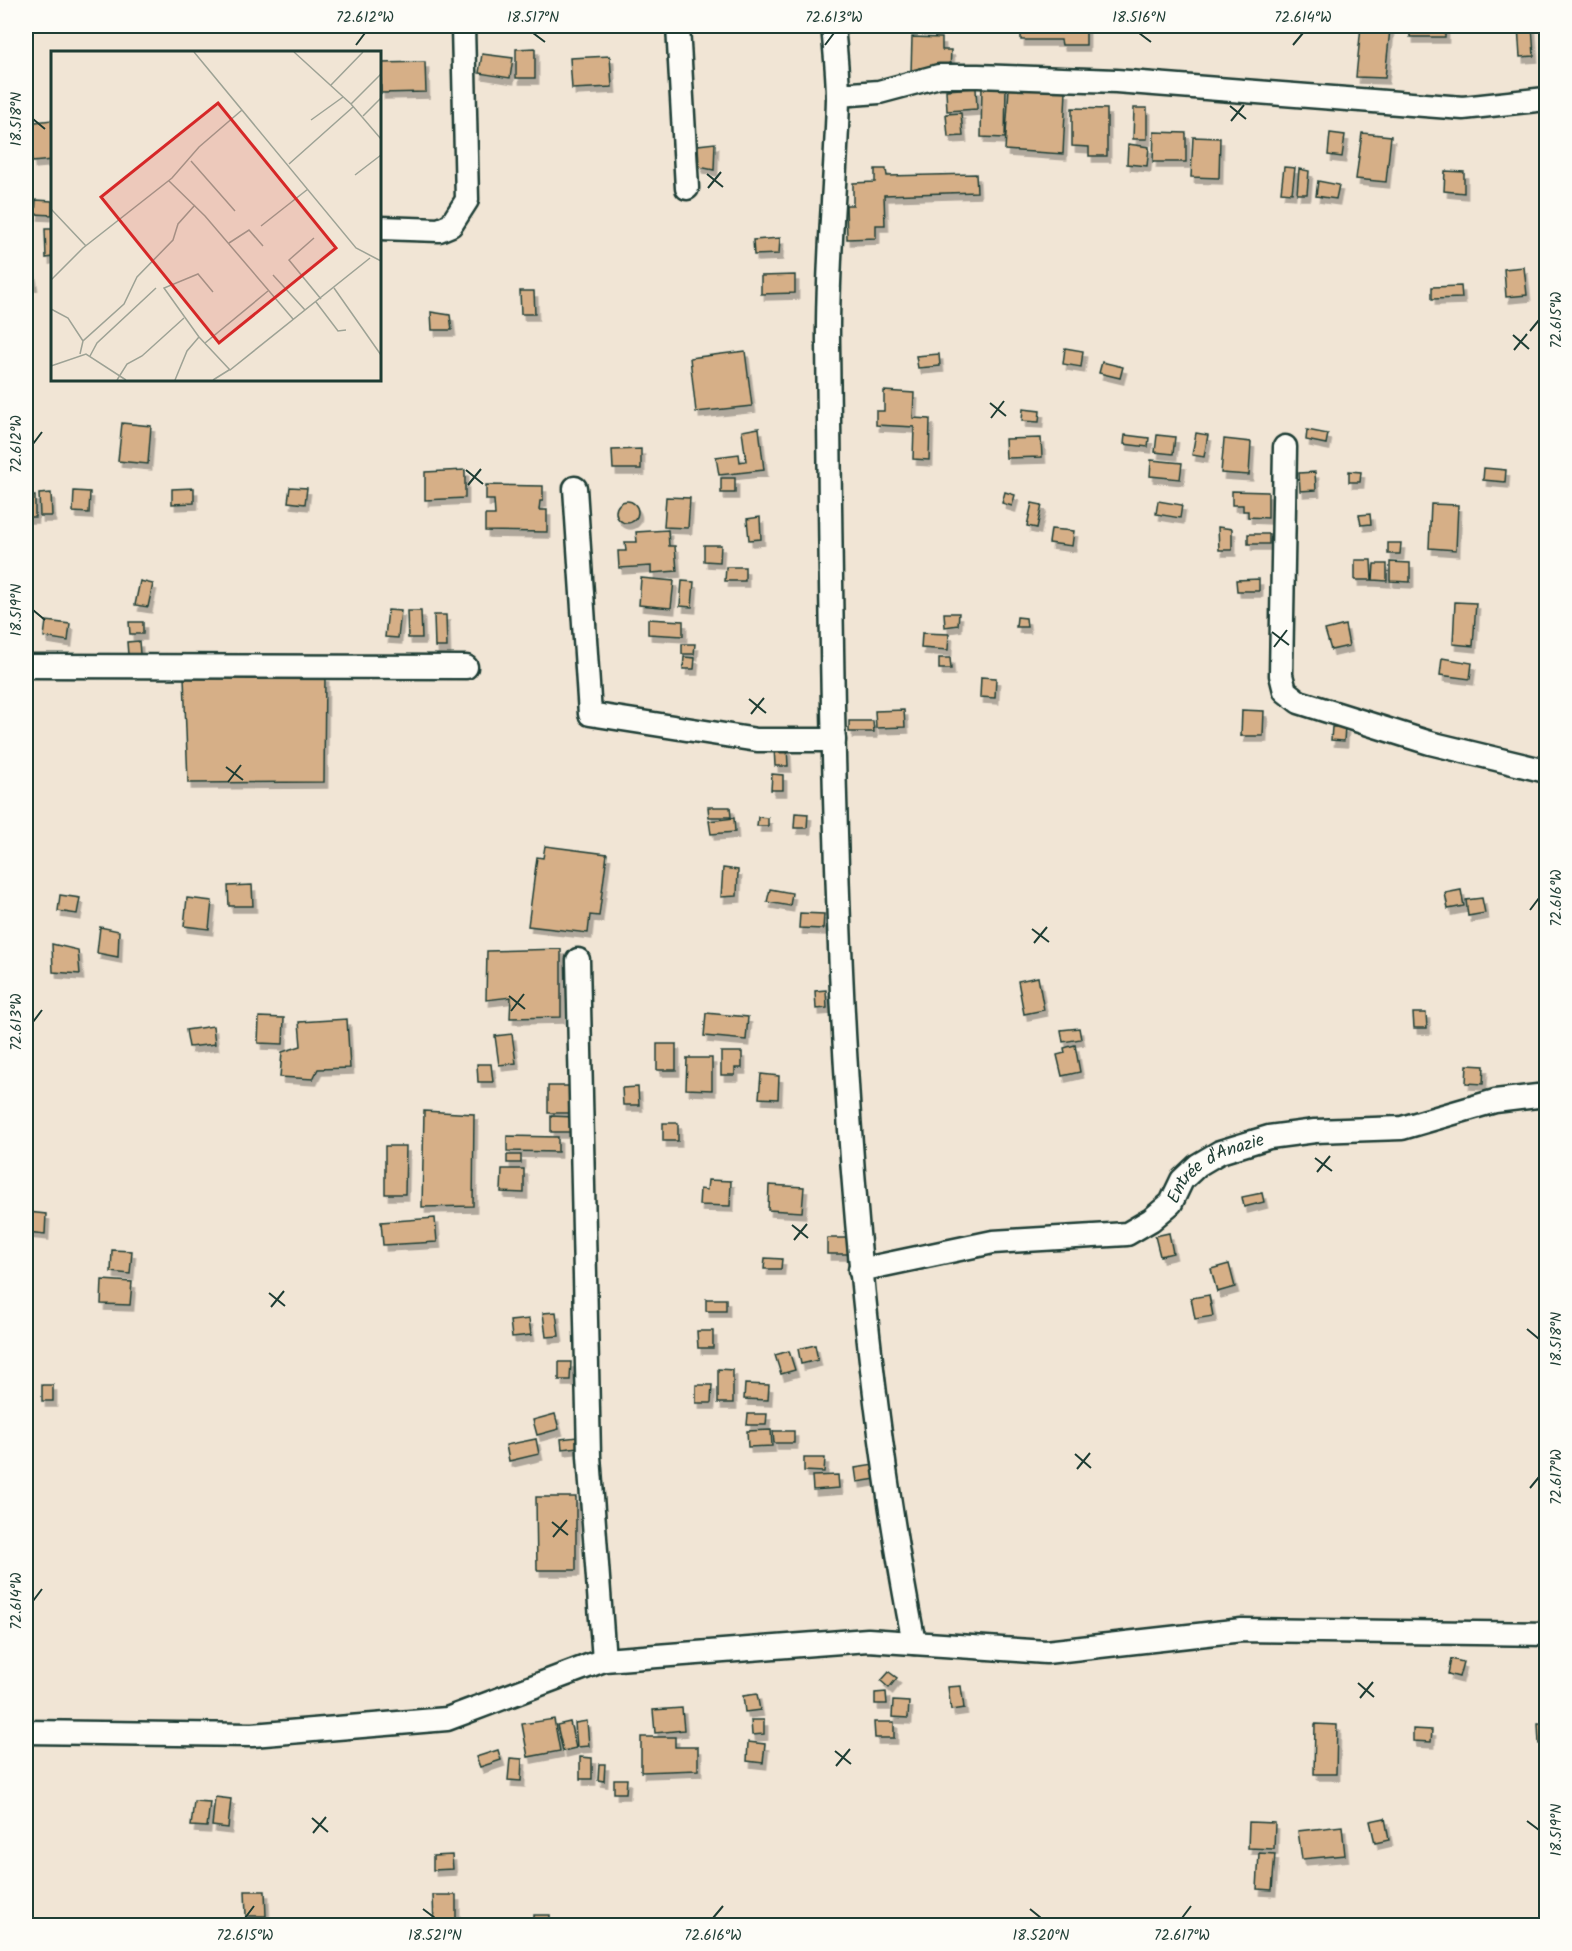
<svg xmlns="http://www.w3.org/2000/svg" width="1572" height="1951" font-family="Kalam,sans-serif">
<defs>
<filter id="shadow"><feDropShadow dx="3.5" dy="6" stdDeviation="0" flood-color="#0004"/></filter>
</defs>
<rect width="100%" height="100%" fill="#f1e5d5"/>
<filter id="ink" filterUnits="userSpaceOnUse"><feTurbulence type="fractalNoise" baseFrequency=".0167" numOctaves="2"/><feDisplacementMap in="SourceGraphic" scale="12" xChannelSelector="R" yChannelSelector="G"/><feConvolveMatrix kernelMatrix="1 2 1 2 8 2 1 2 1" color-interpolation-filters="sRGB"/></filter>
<g filter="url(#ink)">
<path fill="#d6af87" stroke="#1f3d34" stroke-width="1.5" filter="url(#shadow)" d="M 1021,26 L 1086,26 L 1086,45 L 1062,45 L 1061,40 L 1021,40 Z
M 1361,26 L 1390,29 L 1385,78 L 1356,77 Z
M 1410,26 L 1445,26 L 1445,37 L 1410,37 Z
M 1518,26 L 1532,26 L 1534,56 L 1520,57 Z
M 912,37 L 942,38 L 942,50 L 951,50 L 950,71 L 911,73 Z
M 535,48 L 535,78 L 516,78 L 516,49 Z
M 482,54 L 513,58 L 510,78 L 479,73 Z
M 610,56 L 612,87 L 572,89 L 570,58 Z
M 425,62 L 426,92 L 381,93 L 380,63 Z
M 982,85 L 1006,86 L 1005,138 L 981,137 Z
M 976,88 L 977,109 L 947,111 L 946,90 Z
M 1009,88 L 1066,91 L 1063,154 L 1005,150 Z
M 1072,108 L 1107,109 L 1107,156 L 1089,156 L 1089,147 L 1072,146 Z
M 1134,108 L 1147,108 L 1147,139 L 1133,139 Z
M 961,113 L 963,136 L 948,137 L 946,114 Z
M 52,120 L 52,160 L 32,162 L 27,123 Z
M 1154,132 L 1186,133 L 1186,162 L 1153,162 Z
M 1330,133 L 1345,135 L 1342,157 L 1328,155 Z
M 1362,133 L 1391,136 L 1386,182 L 1356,179 Z
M 1193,137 L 1220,138 L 1219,178 L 1191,177 Z
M 715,143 L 714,170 L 699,167 L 698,145 Z
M 1128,144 L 1149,147 L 1147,166 L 1127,164 Z
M 1284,167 L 1295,168 L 1292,193 L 1281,192 Z
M 875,169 L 886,169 L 887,176 L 976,174 L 977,192 L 884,195 L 885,225 L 876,225 L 876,238 L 847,239 L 846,205 L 853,205 L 853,183 L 875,182 Z
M 1299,169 L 1309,171 L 1307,194 L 1297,194 Z
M 1445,171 L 1464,172 L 1464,193 L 1444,191 Z
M 1318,181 L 1339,185 L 1336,199 L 1316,196 Z
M 36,200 L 52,201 L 52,215 L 35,214 Z
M 45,229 L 52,229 L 52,257 L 46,258 Z
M 780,238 L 779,254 L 754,255 L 753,240 Z
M 30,258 L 34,284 L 26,285 L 26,259 Z
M 1524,267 L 1527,295 L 1506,297 L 1504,269 Z
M 795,275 L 795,293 L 761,294 L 761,276 Z
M 1461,286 L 1462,298 L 1432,299 L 1432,287 Z
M 520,291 L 534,291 L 535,314 L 521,314 Z
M 431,312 L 450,315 L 452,330 L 432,330 Z
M 1065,348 L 1083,351 L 1081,367 L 1063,364 Z
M 745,351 L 752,406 L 696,412 L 690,358 Z
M 939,354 L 940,366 L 918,368 L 916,356 Z
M 1102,362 L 1123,367 L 1120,378 L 1099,373 Z
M 884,391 L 914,393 L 913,418 L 930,419 L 929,460 L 913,459 L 914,427 L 876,425 L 876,411 L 884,411 Z
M 1023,409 L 1040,411 L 1039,422 L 1022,421 Z
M 122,423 L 151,426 L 148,464 L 118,461 Z
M 759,428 L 764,470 L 719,475 L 716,457 L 739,454 L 740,462 L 746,461 L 742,431 Z
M 1307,430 L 1328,434 L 1326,444 L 1306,440 Z
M 1196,433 L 1208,435 L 1204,457 L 1192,455 Z
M 1125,435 L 1149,438 L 1148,447 L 1124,444 Z
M 1157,435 L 1175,437 L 1173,454 L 1155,452 Z
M 1041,438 L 1042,457 L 1006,458 L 1005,439 Z
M 1224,439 L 1251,442 L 1249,475 L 1221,473 Z
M 641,449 L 641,469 L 613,469 L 612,450 Z
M 1151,460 L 1182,463 L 1180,479 L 1150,476 Z
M 1484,468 L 1506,470 L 1505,482 L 1483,480 Z
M 465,470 L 465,498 L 425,500 L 425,472 Z
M 1349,471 L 1361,472 L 1360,482 L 1349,482 Z
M 1315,472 L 1316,490 L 1300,491 L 1299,473 Z
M 721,478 L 735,478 L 735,493 L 721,493 Z
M 486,485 L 543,486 L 543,501 L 540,501 L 539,510 L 547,510 L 547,532 L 485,531 L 485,515 L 495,515 L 494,500 L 486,500 Z
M 290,487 L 307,488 L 305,504 L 288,502 Z
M 194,488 L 194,503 L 172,504 L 172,489 Z
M 74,491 L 90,492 L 89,513 L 73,512 Z
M 1232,491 L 1268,492 L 1268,518 L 1248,517 L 1248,511 L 1243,511 L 1243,505 L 1232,505 Z
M 1005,492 L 1015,495 L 1012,506 L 1002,503 Z
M 51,493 L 52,516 L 40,516 L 39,494 Z
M 26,496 L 35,496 L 35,517 L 26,517 Z
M 666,497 L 690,498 L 688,528 L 664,527 Z
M 1158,501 L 1182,505 L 1180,518 L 1156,514 Z
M616 512a11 11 0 1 1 22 0a11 11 0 1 1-22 0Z
M 1032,503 L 1042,505 L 1037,528 L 1027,526 Z
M 1431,504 L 1458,505 L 1456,550 L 1429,548 Z
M 1370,514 L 1371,524 L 1361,525 L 1359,515 Z
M 760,517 L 761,539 L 749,540 L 747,519 Z
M 1218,527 L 1232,529 L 1232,550 L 1219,550 Z
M 1051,529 L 1074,531 L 1072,546 L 1049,543 Z
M 668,530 L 669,546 L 675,546 L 677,571 L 651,573 L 651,566 L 619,568 L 618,551 L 626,551 L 625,542 L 637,542 L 636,532 Z
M 1248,534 L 1269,534 L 1269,544 L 1248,544 Z
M 1388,543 L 1401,543 L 1400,554 L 1388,554 Z
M 704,545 L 721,545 L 720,562 L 704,561 Z
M 1355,560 L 1371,560 L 1372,580 L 1355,580 Z
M 1390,562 L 1410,563 L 1410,582 L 1390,581 Z
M 1374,564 L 1387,564 L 1387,581 L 1373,580 Z
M 726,567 L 745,567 L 745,581 L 725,581 Z
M 641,578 L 674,581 L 671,608 L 639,605 Z
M 1259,579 L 1259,591 L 1237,591 L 1236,580 Z
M 140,581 L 153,584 L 148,607 L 135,605 Z
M 682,581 L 694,582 L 692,607 L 680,606 Z
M 1455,602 L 1476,603 L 1473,646 L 1453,644 Z
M 388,610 L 401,611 L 398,638 L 385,637 Z
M 407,611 L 421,611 L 422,638 L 408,638 Z
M 944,613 L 959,613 L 958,625 L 945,627 Z
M 434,615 L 446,615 L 447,647 L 435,647 Z
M 1017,617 L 1026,618 L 1027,627 L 1016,627 Z
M 648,619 L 683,621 L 683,636 L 648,634 Z
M 46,621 L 70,624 L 68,641 L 44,637 Z
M 129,622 L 143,622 L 143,634 L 130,634 Z
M 1345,625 L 1349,646 L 1331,650 L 1325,630 Z
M 922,633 L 949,634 L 948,650 L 921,648 Z
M 139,641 L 140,654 L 128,655 L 127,642 Z
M 682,644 L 695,644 L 694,654 L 682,654 Z
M 684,657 L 695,658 L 694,669 L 683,669 Z
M 939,658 L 950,658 L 951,669 L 939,669 Z
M 1442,658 L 1472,663 L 1470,679 L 1440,675 Z
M 325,676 L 324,782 L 188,783 L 184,677 Z
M 981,677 L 996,678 L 995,698 L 980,697 Z
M 904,710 L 905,727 L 876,728 L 875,711 Z
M 1242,710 L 1264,711 L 1263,736 L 1241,736 Z
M 849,721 L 873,721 L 874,732 L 849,732 Z
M 1332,727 L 1345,727 L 1344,741 L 1331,740 Z
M 774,746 L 787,746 L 788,766 L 775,766 Z
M 772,774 L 783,775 L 783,790 L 771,790 Z
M 708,807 L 730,807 L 731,817 L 709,817 Z
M 795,813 L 808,814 L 807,828 L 794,828 Z
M 758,817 L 768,818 L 768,826 L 757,826 Z
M 734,818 L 735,832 L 711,834 L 709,821 Z
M 545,846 L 607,854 L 599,916 L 590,915 L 588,933 L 528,926 L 537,857 L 543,858 Z
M 723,868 L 738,870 L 737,896 L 721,897 Z
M 252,885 L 253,906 L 229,906 L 228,886 Z
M 770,889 L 792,893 L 790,906 L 767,902 Z
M 1461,890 L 1464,906 L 1448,909 L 1445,893 Z
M 60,895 L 80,898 L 77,914 L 58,911 Z
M 187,898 L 212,901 L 209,929 L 184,926 Z
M 1482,898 L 1485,913 L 1468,916 L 1466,900 Z
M 800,913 L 824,914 L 823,929 L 799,928 Z
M 100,927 L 119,931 L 118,957 L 97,953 Z
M 52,944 L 78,950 L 80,974 L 53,972 Z
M 561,949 L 561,1017 L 510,1018 L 511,997 L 486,1000 L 487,951 Z
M 1038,977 L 1044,1010 L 1024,1014 L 1018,981 Z
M 826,990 L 827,1008 L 816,1009 L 815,991 Z
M 706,1013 L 748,1017 L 746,1040 L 704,1036 Z
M 1413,1013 L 1426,1013 L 1427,1028 L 1414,1028 Z
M 259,1017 L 284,1018 L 283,1044 L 258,1043 Z
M 347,1019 L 350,1068 L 318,1069 L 313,1079 L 280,1077 L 282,1052 L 301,1046 L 299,1022 Z
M 213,1026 L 215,1044 L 189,1047 L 186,1030 Z
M 1079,1028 L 1081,1039 L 1063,1042 L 1061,1030 Z
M 512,1034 L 516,1063 L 499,1065 L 495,1036 Z
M 657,1044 L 676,1044 L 676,1070 L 657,1070 Z
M 1075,1045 L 1080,1072 L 1062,1076 L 1057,1055 L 1065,1053 L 1064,1048 Z
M 721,1052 L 742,1052 L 742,1068 L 735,1068 L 735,1075 L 721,1075 Z
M 687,1058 L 712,1058 L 712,1090 L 686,1089 Z
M 477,1064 L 491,1064 L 493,1082 L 478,1082 Z
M 1467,1065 L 1484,1066 L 1483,1084 L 1466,1083 Z
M 761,1074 L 779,1076 L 778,1099 L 759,1098 Z
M 548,1086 L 570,1086 L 570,1113 L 548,1113 Z
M 638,1087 L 639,1105 L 623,1105 L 622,1088 Z
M 424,1111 L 474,1114 L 473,1206 L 422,1207 Z
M 551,1116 L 574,1117 L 574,1132 L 551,1132 Z
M 663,1123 L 678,1123 L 678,1141 L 663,1141 Z
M 507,1136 L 558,1137 L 558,1152 L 507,1151 Z
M 385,1146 L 406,1146 L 405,1194 L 385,1194 Z
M 507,1155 L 521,1155 L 521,1163 L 507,1163 Z
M 502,1169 L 524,1169 L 524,1193 L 501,1192 Z
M 708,1180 L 731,1181 L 730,1206 L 699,1205 L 700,1189 L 707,1190 Z
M 769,1185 L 804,1187 L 802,1212 L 768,1210 Z
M 1262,1193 L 1264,1202 L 1244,1207 L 1242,1197 Z
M 28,1212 L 46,1214 L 45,1234 L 27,1232 Z
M 435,1218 L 437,1242 L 383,1245 L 381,1222 Z
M 1169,1233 L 1173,1253 L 1160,1256 L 1155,1236 Z
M 827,1238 L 848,1238 L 849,1254 L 827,1254 Z
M 112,1250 L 132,1251 L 130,1274 L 111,1272 Z
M 765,1258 L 782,1259 L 781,1269 L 764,1269 Z
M 1229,1264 L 1235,1287 L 1217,1292 L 1211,1269 Z
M 102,1280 L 132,1282 L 130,1305 L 101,1304 Z
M 1209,1295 L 1213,1316 L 1195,1319 L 1191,1298 Z
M 706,1299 L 726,1299 L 726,1311 L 706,1311 Z
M 556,1312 L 559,1336 L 546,1337 L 543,1313 Z
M 529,1319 L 531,1335 L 512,1337 L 510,1321 Z
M 697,1331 L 713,1331 L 713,1348 L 698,1348 Z
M 815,1345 L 818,1360 L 801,1364 L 798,1349 Z
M 789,1351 L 795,1370 L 781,1374 L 775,1355 Z
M 559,1362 L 571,1362 L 570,1380 L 559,1380 Z
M 718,1369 L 733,1370 L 733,1403 L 718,1403 Z
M 745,1384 L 769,1385 L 768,1400 L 744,1399 Z
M 42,1385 L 53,1385 L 53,1401 L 42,1401 Z
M 696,1385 L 712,1385 L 711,1403 L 696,1403 Z
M 555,1414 L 559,1429 L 537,1435 L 533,1420 Z
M 748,1414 L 767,1414 L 766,1425 L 747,1425 Z
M 771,1430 L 772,1446 L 748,1447 L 747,1431 Z
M 773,1431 L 794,1431 L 794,1443 L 774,1443 Z
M 577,1437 L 578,1447 L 562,1449 L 561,1439 Z
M 536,1439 L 539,1454 L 509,1461 L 506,1445 Z
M 804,1458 L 825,1458 L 824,1472 L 804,1471 Z
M 874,1465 L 876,1479 L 857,1482 L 855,1468 Z
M 838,1475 L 839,1488 L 813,1490 L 812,1476 Z
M 536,1497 L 576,1497 L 576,1570 L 537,1570 Z
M 1451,1659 L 1463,1662 L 1459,1677 L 1448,1674 Z
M 889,1672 L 897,1678 L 889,1688 L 881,1681 Z
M 961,1686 L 964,1708 L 951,1710 L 948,1687 Z
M 886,1692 L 887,1704 L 875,1704 L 875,1693 Z
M 757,1694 L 760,1710 L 745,1712 L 743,1696 Z
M 893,1701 L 909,1702 L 908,1718 L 892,1717 Z
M 682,1708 L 684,1730 L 655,1733 L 653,1710 Z
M 554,1719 L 560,1751 L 528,1757 L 522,1724 Z
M 751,1720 L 764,1720 L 764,1734 L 752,1735 Z
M 587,1721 L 589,1746 L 577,1747 L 575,1723 Z
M 570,1722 L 576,1748 L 563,1751 L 557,1725 Z
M 874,1722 L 894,1722 L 894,1738 L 875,1738 Z
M 1315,1724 L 1337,1725 L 1336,1774 L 1314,1774 Z
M 1538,1724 L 1546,1724 L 1546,1743 L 1539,1744 Z
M 1413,1729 L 1432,1730 L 1431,1742 L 1413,1741 Z
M 641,1737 L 675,1737 L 675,1747 L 698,1747 L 698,1770 L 641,1772 Z
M 748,1742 L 765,1744 L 763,1763 L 747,1761 Z
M 498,1750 L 501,1760 L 480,1767 L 476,1757 Z
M 580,1757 L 592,1758 L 592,1779 L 580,1779 Z
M 510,1758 L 522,1759 L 521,1781 L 508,1780 Z
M 599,1764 L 605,1764 L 604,1781 L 598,1780 Z
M 614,1779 L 627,1779 L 626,1793 L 614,1793 Z
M 215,1797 L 231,1799 L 228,1828 L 212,1826 Z
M 194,1801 L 210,1802 L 207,1827 L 191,1826 Z
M 1385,1818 L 1389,1840 L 1375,1843 L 1370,1821 Z
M 1249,1822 L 1275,1823 L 1274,1849 L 1248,1848 Z
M 1342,1826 L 1345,1855 L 1302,1859 L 1298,1831 Z
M 1259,1853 L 1275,1854 L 1272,1890 L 1257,1889 Z
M 452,1855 L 453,1869 L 433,1870 L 433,1856 Z
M 245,1891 L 265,1891 L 266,1916 L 246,1916 Z
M 433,1895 L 456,1895 L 456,1926 L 434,1926 Z
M 534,1915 L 550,1915 L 550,1926 L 534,1926 Z
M 1361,1922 L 1389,1922 L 1389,1926 L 1361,1926 Z"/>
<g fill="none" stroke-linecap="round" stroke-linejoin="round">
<g stroke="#1f3d34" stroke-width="27">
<g id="street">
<path d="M 678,26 L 687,188"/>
<path d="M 833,26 C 835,50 838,74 838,99 C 836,180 827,262 828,343 C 834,777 831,1215 914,1643"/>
<path d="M 838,95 L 879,92 L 939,76 L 978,76 L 1116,81 L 1463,108 L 1546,99"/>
<path d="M 380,228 L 439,230 L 451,225 L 467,200 L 463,26"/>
<path d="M 1285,447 L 1281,675 L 1285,691 L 1299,702 L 1430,743 L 1546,771"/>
<path d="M 575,488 L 590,714 L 757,740 L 834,740"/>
<path d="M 26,666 L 466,667"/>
<path d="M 578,960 L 589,1456 L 604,1660"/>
<path id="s1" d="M 860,1270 L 993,1242 L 1127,1234 L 1151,1220 L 1171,1203 L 1182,1180 L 1198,1165 L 1220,1152 L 1269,1137 L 1315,1131 L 1402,1128 L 1495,1101 L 1546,1095"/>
<path d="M 26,1732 L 252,1735 L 447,1719 L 604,1660 L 868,1640 L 1046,1652 L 1242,1630 L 1546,1634"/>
</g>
</g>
<use href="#street" stroke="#fdfcf7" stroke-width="22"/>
</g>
</g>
<path fill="none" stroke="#1f3d34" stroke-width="2" d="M 533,33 L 545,42M 1139,33 L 1151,42M 356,45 L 365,33M 825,45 L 834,33M 1293,45 L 1303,33M 1230,106 L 1246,119M 33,119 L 45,129M 1231,121 L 1244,105M 707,174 L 723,187M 708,188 L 721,172M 1530,331 L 1539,320M 1513,335 L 1529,349M 1514,350 L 1527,334M 990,403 L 1006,416M 991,418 L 1004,401M 33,444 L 42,432M 466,470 L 483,484M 468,485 L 481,469M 33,610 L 45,620M 1272,632 L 1289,645M 1274,647 L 1287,630M 749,699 L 766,713M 751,714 L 764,698M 226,767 L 243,780M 228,782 L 241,765M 1530,910 L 1539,898M 1032,929 L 1049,942M 1034,943 L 1047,927M 509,996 L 525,1009M 511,1011 L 524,994M 33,1022 L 42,1010M 1315,1158 L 1332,1171M 1317,1172 L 1330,1156M 792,1225 L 808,1238M 794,1240 L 807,1224M 269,1293 L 285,1306M 271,1307 L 284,1291M 1527,1329 L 1539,1339M 1075,1454 L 1091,1468M 1077,1469 L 1090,1453M 1530,1488 L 1539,1477M 552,1522 L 568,1535M 553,1537 L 567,1520M 33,1601 L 42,1589M 1358,1683 L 1374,1697M 1360,1698 L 1373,1682M 835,1751 L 851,1764M 836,1766 L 850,1749M 312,1818 L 328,1832M 1527,1821 L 1539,1830M 313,1833 L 326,1817M 423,1909 L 435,1918M 1030,1909 L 1041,1918M 245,1918 L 254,1906M 713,1918 L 723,1906M 1182,1918 L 1191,1906"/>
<g text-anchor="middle" stroke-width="6" stroke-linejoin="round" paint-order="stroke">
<g font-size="18" fill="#1f3d34" stroke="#fdfcf7">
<text dy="6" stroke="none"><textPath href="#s1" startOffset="384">Entrée d'Anazie</textPath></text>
</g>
</g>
<g transform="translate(51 51)">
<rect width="330" height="330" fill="#f1e5d5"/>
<path fill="none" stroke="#9da295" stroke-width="1.5" d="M 143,1 L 305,197 L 330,210M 243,1 L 300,53 L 330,88M 280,34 L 312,1M 300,53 L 330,23M 312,65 L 330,47M 260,69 L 292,46M 140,110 L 184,160M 238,113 L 302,56M 304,124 L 330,104M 118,130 L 154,165 L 242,268M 0,158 L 35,195M 210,175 L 257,138M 263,187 L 238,209 L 270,248M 178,192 L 198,179 L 212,195M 222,224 L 254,259M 0,229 L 32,197 L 121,127 L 148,96 L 191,59M 283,237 L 330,304M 265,251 L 287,280 L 295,279M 0,258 L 17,267 L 32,290M 148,286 L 179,319 L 319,207M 154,292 L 217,240M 29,303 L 32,290 L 73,253 L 86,226 L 122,189 L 127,173 L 144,154M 39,305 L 46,292 L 105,237M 0,315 L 35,303 L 75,329M 66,329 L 76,313 L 91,305 L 133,267M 124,329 L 136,300 L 148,286 L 113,237 L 147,223 L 162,241M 162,329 L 178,319"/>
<path fill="#d62828" fill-opacity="0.15" stroke="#d62828" stroke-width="3" d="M 167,52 L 285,197 L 168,292 L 50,146 Z"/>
<rect width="330" height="330" fill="none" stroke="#1f3d34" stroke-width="3"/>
</g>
<rect width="1572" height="1951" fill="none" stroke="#fdfcf7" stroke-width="66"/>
<rect x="33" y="33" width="1506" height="1885" fill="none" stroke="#1f3d34" stroke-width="2"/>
<g font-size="15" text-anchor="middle" fill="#1f3d34">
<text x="365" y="22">72.612°W</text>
<text x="533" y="22">18.517°N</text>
<text x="834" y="22">72.613°W</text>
<text x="1139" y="22">18.516°N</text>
<text x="1303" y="22">72.614°W</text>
<text transform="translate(16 119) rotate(-90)" y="5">18.518°N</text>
<text transform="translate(1556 320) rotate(-90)" y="5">72.615°W</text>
<text transform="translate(16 444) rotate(-90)" y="5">72.612°W</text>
<text transform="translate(16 610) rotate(-90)" y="5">18.519°N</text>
<text transform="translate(1556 898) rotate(-90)" y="5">72.616°W</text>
<text transform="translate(16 1022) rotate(-90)" y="5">72.613°W</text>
<text transform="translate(1556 1339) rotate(-90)" y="5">18.518°N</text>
<text transform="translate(1556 1477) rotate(-90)" y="5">72.617°W</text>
<text transform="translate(16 1601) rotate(-90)" y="5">72.614°W</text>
<text transform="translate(1556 1830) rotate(-90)" y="5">18.519°N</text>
<text x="245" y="1940">72.615°W</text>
<text x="435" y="1940">18.521°N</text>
<text x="713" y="1940">72.616°W</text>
<text x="1041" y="1940">18.520°N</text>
<text x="1182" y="1940">72.617°W</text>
</g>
</svg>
